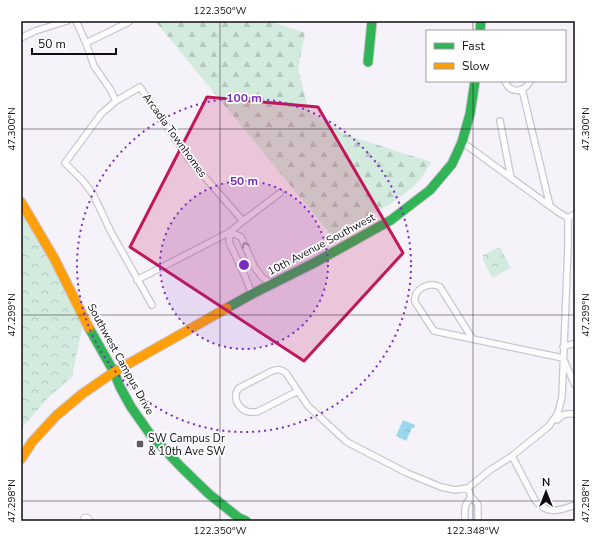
<svg xmlns="http://www.w3.org/2000/svg" width="596" height="542" font-family="'Nunito Sans',sans-serif">
<defs>
<pattern id="forest-firs" width="22" height="20" patternUnits="userSpaceOnUse"><rect width="22" height="20" fill="#d3eade"/><path d="M5 1l3.5 6h-7zM16 11l3.5 6h-7z" fill="#b4c8be"/></pattern>
<pattern id="park-crowns" width="20" height="18" patternUnits="userSpaceOnUse"><rect width="20" height="18" fill="#d3eade"/><path d="M2 6a3 3 0 1 1 6 0M12 15a3 3 0 1 1 6 0" fill="none" stroke="#b4c8be"/></pattern>
<pattern id="water-ripples" width="26" height="14" patternUnits="userSpaceOnUse"><rect width="26" height="14" fill="#9bd6ec"/><path d="M2 4q2-2 4 0t4 0M15 11q2-2 4 0t4 0" fill="none" stroke="#84b6ca"/></pattern>
</defs>
<rect width="100%" height="100%" fill="#f6f2fa"/>
<path fill="url(#forest-firs)" d="M 155,21 L 270,21 L 305,33 L 298,69 L 309,112 L 347,135 L 431,162 C 427,168 424,175 419,181 C 394,206 362,220 332,236 Z"/>
<path fill="url(#park-crowns)" d="M 21,202 L 84,318 L 72,377 L 47,399 L 21,429 Z
M 500,247 L 511,268 L 492,278 L 483,260 L 483,255 Z"/>
<path fill="url(#water-ripples)" d="M 403,420 L 415,425 L 414,428 L 412,428 L 406,441 L 396,436 Z"/>
<g fill="none" stroke-linecap="round" stroke-linejoin="round">
<g stroke="#cac5ce" stroke-width="8">
<path id="lane" d="M 76,21 L 86,43 L 94,66 L 110,89 L 116,101
M 21,38 L 35,31 L 67,21
M 86,43 L 129,22
M 505,81 C 510,94 524,93 530,81
M 522,89 L 550,206
M 500,121 L 511,178
M 462,142 L 558,212 L 568,218
M 137,280 L 230,232 L 243,221 L 280,193
M 252,294 L 244,274 L 229,242 L 230,232 L 241,237 L 255,268 L 262,277 L 270,283
M 152,305 L 111,232 L 93,194 L 83,181 L 65,163 L 101,114 L 116,101 L 140,87 L 189,159 L 243,221
M 472,338 L 440,287 C 429,281 413,289 415,302 L 434,331 L 563,358 L 575,385
M 563,347 L 575,343
M 298,391 L 257,412 C 252,412 248,413 244,410 C 236,405 233,395 239,388 L 272,371 C 278,369 281,369 286,373 L 308,406 L 347,442 L 407,473 L 441,487 L 455,490 L 468,488 L 490,470 L 512,456 L 549,426 L 558,413 L 562,397 L 568,246 L 568,218 L 575,214
M 557,420 C 562,414 567,413 575,414
M 512,456 L 535,500 C 547,515 559,511 575,505
M 468,488 L 471,497 L 477,503 L 478,506 L 478,521
M 465,521 C 465,509 463,507 471,497"/>
</g>
<g stroke="#cac5ce" stroke-width="13">
<path id="street" d="M 86,520 L 87,521"/>
</g>
<g stroke="#cac5ce" stroke-width="11">
<path id="fast" d="M 480,31 L 481,21
M 368,62 L 372,21
M 227,308 L 252,294 L 314,263 L 391,220 L 430,190 L 452,164 L 462,142 L 470,114 L 475,81
M 89,328 L 114,372 L 120,387 L 131,407 L 150,434 L 181,467 L 209,494 L 239,518 L 246,521"/>
</g>
<g stroke="#cac5ce" stroke-width="11">
<path id="slow" d="M 21,202 L 54,258 L 89,328
M 21,459 L 32,442 L 56,416 L 82,394 L 114,372 L 227,308"/>
</g>
<use href="#lane" stroke="#fefdfe" stroke-width="5.5"/>
<use href="#street" stroke="#fefdfe" stroke-width="11"/>
<use href="#fast" stroke="#30b455" stroke-width="9"/>
<use href="#slow" stroke="#ff9f0a" stroke-width="9"/>
</g>
<defs><path id="oneway-chevron" d="M-2-3.5L2.5 0L-2 3.5" fill="none" stroke-width="1.6" stroke-linecap="round" stroke-linejoin="round"/></defs>
<use stroke="#9f9da0" href="#oneway-chevron" transform="translate(245 245) rotate(-114)"/>
<path fill="#c2185b" fill-opacity="0.2" stroke="#c2185b" stroke-width="3" stroke-linejoin="round" d="M 207,97 L 318,107 L 403,253 L 304,361 L 130,247 Z"/>
<path fill="none" stroke="#110c14" stroke-width="1" stroke-opacity="0.45" d="M 220,21 L 220,521M 473,21 L 473,31M 473,81 L 473,521M 21,129 L 575,129M 21,315 L 575,315M 21,501 L 575,501"/>
<circle cx="244" cy="265" r="84" fill="#7b2cbf" fill-opacity=".12"/>
<g fill="none" stroke="#7b2cbf" stroke-width="2" stroke-dasharray="2 4">
<circle cx="244" cy="265" r="84"/>
<circle cx="244" cy="265" r="167"/>
</g>
<rect fill="#615c64" stroke="#fff" stroke-width="1.5" x="136" y="440" width="8" height="8" rx="2"/>
<g text-anchor="middle" stroke-width="3.5" stroke-linejoin="round" paint-order="stroke">
<g font-size="11" fill="#110c14" stroke="#fff">
<text transform="translate(175 135) rotate(54)" y="4">Arcadia Townhomes</text>
<text transform="translate(321 244) rotate(-28)" y="4">10th Avenue Southwest</text>
<text transform="translate(121 359) rotate(61)" y="4">Southwest Campus Drive</text>
</g>
<g font-size="11" fill="#110c14" stroke="#fff" text-anchor="start">
<text x="148" y="442">SW Campus Dr<tspan x="148" dy="13">&amp; 10th Ave SW</tspan></text>
</g>
</g>
<circle cx="244" cy="265" r="6" fill="#7b2cbf" stroke="#fff" stroke-width="2"/>
<g font-size="12" text-anchor="middle" font-weight="bold" fill="#7b2cbf" stroke="#fff" stroke-width="3.5" stroke-linejoin="round" paint-order="stroke">
<text x="244" y="102">100 m</text>
<text x="244" y="185">50 m</text>
</g>
<rect width="596" height="542" fill="none" stroke="#ffffff" stroke-width="44"/>
<rect x="426" y="30" width="140" height="52" fill="#ffffff" stroke="#a09ea1"/>
<rect x="434" y="43" width="20" height="6" fill="#30b455" stroke="#a09ea1"/>
<text x="462" y="50" font-size="12" fill="#110c14">Fast</text>
<rect x="434" y="63" width="20" height="6" fill="#ff9f0a" stroke="#a09ea1"/>
<text x="462" y="70" font-size="12" fill="#110c14">Slow</text>
<g transform="translate(546 492)" stroke="#ffffff" stroke-width="3" paint-order="stroke">
<path d="M0-3L7 15L0 10L-7 15Z" fill="#110c14"/>
<text y="-6" font-size="11" font-weight="bold" text-anchor="middle" fill="#110c14">N</text>
</g>
<path d="M32 48v6h84v-6" fill="none" stroke="#110c14" stroke-width="2"/>
<text x="38" y="48" font-size="12" fill="#110c14" stroke="#ffffff" stroke-width="3" paint-order="stroke">50 m</text>
<rect x="22" y="22" width="552" height="498" fill="none" stroke="#110c14" stroke-width="1.5"/>
<g font-size="10" text-anchor="middle" fill="#110c14">
<text x="220" y="14">122.350°W</text>
<text transform="translate(11 129) rotate(-90)" y="4">47.300°N</text>
<text transform="translate(585 129) rotate(-90)" y="4">47.300°N</text>
<text transform="translate(11 315) rotate(-90)" y="4">47.299°N</text>
<text transform="translate(585 315) rotate(-90)" y="4">47.299°N</text>
<text transform="translate(11 501) rotate(-90)" y="4">47.298°N</text>
<text transform="translate(585 501) rotate(-90)" y="4">47.298°N</text>
<text x="220" y="534">122.350°W</text>
<text x="473" y="534">122.348°W</text>
</g>
</svg>
